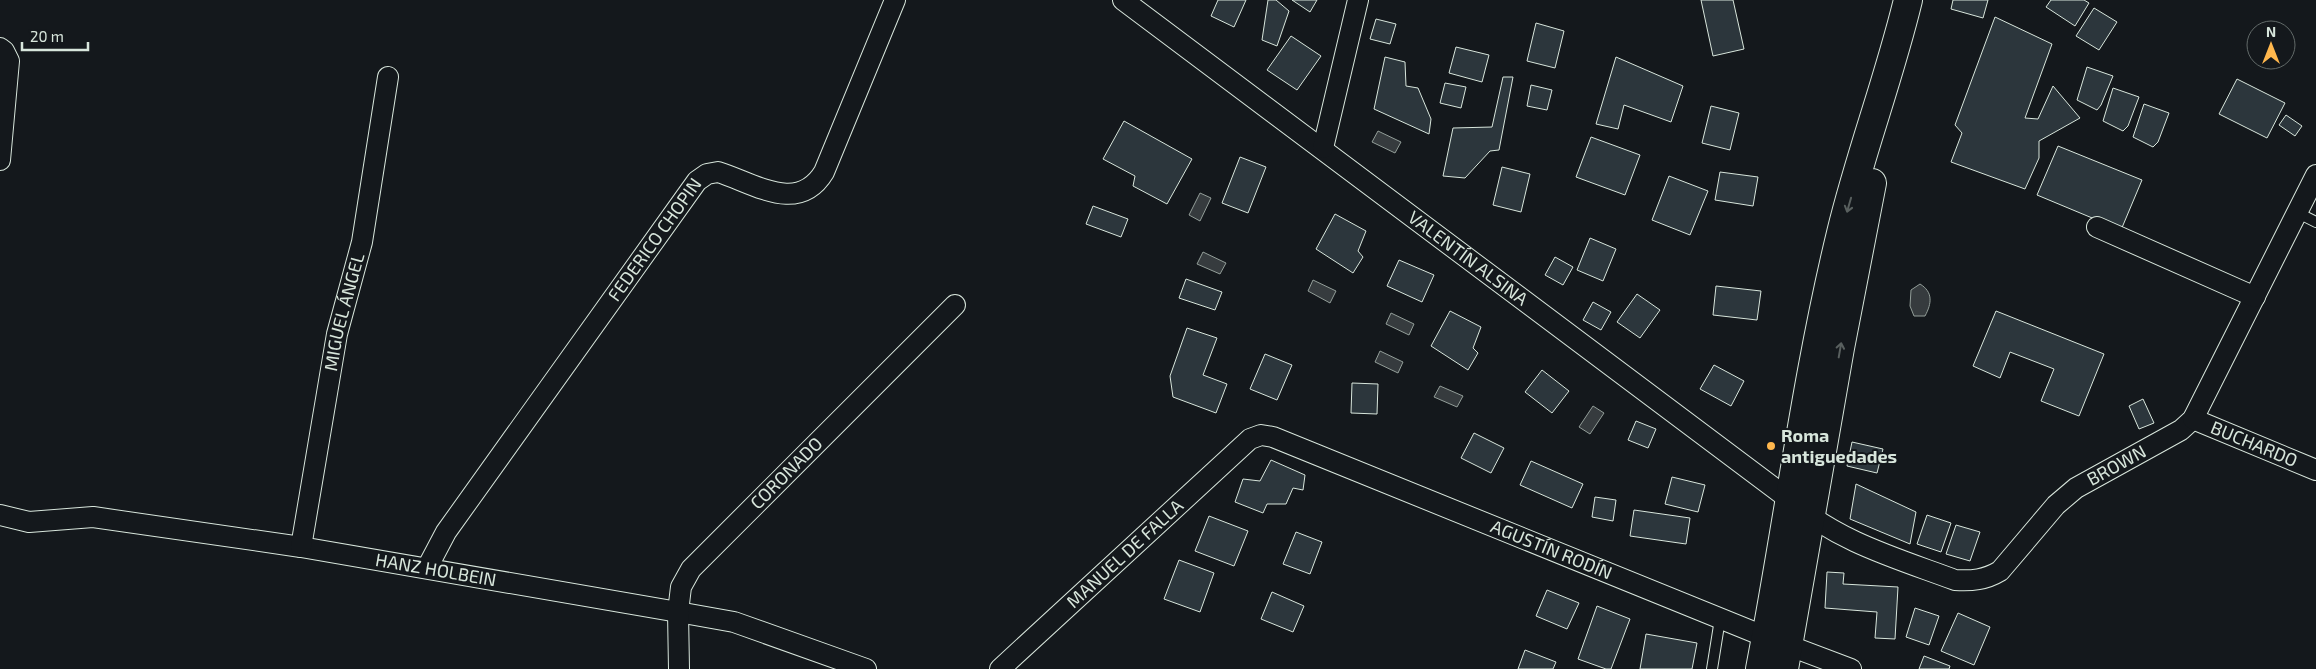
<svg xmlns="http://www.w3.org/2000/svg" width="2316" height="669" font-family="'Exo 2',sans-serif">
<rect width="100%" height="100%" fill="#14181c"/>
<path fill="#363b3e" stroke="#939e99" d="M 1378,131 L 1401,142 L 1395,153 L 1372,142 Z
M 1200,193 L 1211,198 L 1200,221 L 1189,215 Z
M 1203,252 L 1226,263 L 1220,274 L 1197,264 Z
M 1313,280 L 1336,291 L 1330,303 L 1308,291 Z
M 1920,284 C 1933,292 1932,303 1925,316 L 1914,316 L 1910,306 L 1911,290 Z
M 1391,313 L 1414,324 L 1409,335 L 1386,324 Z
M 1380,351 L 1403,362 L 1398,373 L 1375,362 Z
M 1440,386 L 1463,396 L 1457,407 L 1434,397 Z
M 1593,406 L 1604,413 L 1590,434 L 1579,427 Z"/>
<path fill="#2c363c" stroke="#d8e6dc" d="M 1218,0 L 1246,0 L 1234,27 L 1211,16 Z
M 1268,0 L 1276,0 L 1289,11 L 1277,46 L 1262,40 Z
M 1292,0 L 1317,0 L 1310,12 Z
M 1701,0 L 1733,0 L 1744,49 L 1713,56 Z
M 1953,0 L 1988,0 L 1983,18 L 1951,9 Z
M 2051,0 L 2084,0 L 2089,3 L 2075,26 L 2046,7 Z
M 2094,8 L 2117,22 L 2099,50 L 2076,36 Z
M 1995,17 L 2052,44 L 2025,118 L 2038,119 L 2053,86 L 2080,118 L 2039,141 L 2039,158 L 2025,189 L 1951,162 L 1962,133 L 1955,125 Z
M 1376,19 L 1396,24 L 1390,44 L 1370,39 Z
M 1536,23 L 1564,31 L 1555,68 L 1527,61 Z
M 1291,36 L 1321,56 L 1297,90 L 1267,70 Z
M 1456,47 L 1489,55 L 1482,82 L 1449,73 Z
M 1385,57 L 1405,62 L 1406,86 L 1418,88 L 1431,119 L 1429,134 L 1374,109 Z
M 1616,57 L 1683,86 L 1671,122 L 1624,105 L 1618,129 L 1596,124 Z
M 2087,67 L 2113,76 L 2101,105 L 2097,110 L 2077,100 Z
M 1503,77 L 1513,77 L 1499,150 L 1490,151 L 1465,178 L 1443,176 L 1453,128 L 1492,127 Z
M 2237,79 L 2285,103 L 2267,138 L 2219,114 Z
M 1445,83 L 1466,87 L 1461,108 L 1440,103 Z
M 1531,85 L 1552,90 L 1547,110 L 1527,106 Z
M 2113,88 L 2139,97 L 2128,126 L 2123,131 L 2103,121 Z
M 2144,104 L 2169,113 L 2158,142 L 2153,147 L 2133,137 Z
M 1711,106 L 1739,113 L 1730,150 L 1702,143 Z
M 2286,115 L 2302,126 L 2295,136 L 2279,125 Z
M 1124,121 L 1192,159 L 1167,204 L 1133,186 L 1135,176 L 1103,159 Z
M 1591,137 L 1640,155 L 1625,195 L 1576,177 Z
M 2058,146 L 2142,180 L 2121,230 L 2037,195 Z
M 1240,157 L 1266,167 L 1248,213 L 1222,203 Z
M 1502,167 L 1530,174 L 1521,212 L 1493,205 Z
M 1720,172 L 1758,177 L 1753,206 L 1715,200 Z
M 1669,176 L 1708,191 L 1690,235 L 1652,220 Z
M 1093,206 L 1128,219 L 1121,237 L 1086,224 Z
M 1335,214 L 1366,231 L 1358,251 L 1363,257 L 1353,273 L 1316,249 Z
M 1590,238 L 1616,249 L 1603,281 L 1577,270 Z
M 1555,257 L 1573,267 L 1563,285 L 1545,275 Z
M 1399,260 L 1434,275 L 1422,302 L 1387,286 Z
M 1186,279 L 1222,292 L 1215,310 L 1179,298 Z
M 1716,286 L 1761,291 L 1757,320 L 1713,315 Z
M 1637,294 L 1660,310 L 1640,338 L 1617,322 Z
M 1593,302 L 1611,312 L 1601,330 L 1583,320 Z
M 1450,311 L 1481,327 L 1473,348 L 1478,353 L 1468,370 L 1431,346 Z
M 1996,311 L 2104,354 L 2079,416 L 2041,401 L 2054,369 L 2010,352 L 2000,378 L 1973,366 Z
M 1187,328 L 1217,338 L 1203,375 L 1227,384 L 1216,413 L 1173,397 L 1170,376 Z
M 1265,354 L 1292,365 L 1277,400 L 1250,389 Z
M 1714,365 L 1744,381 L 1731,406 L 1700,389 Z
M 1542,370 L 1569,391 L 1552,413 L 1525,392 Z
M 1352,383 L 1378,384 L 1377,414 L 1351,413 Z
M 2143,399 L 2154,423 L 2139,429 L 2129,406 Z
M 1636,421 L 1656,429 L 1648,448 L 1628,440 Z
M 1474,433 L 1504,448 L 1491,473 L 1461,458 Z
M 1852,442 L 1883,449 L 1877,473 L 1847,466 Z
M 1271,460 L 1305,475 L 1303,490 L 1293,488 L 1286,504 L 1267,504 L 1263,513 L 1235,502 L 1243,479 L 1260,481 Z
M 1531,461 L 1583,484 L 1572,508 L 1520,485 Z
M 1672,477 L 1705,485 L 1698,512 L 1665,504 Z
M 1856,484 L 1916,512 L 1910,544 L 1850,519 Z
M 1595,497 L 1616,500 L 1613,521 L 1592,517 Z
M 1634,510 L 1690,518 L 1686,544 L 1630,536 Z
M 1927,515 L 1951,523 L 1941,552 L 1917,544 Z
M 1209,516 L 1248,531 L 1234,566 L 1195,551 Z
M 1956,525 L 1980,532 L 1970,561 L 1946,554 Z
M 1296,532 L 1322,542 L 1310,574 L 1283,564 Z
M 1179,560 L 1214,573 L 1200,612 L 1164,599 Z
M 1827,572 L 1844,573 L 1843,584 L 1898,587 L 1895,639 L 1875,638 L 1877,612 L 1825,608 Z
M 1547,590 L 1579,603 L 1567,629 L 1536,616 Z
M 1272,592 L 1304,606 L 1293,632 L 1261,619 Z
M 1597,606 L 1630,619 L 1611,669 L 1606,669 L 1578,659 Z
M 1915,608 L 1939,616 L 1929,645 L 1906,637 Z
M 1958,613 L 1990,627 L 1974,665 L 1941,651 Z
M 1646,634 L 1697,643 L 1692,669 L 1640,669 Z
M 1525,650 L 1556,662 L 1553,669 L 1518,669 Z
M 1924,656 L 1950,666 L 1949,669 L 1919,669 Z"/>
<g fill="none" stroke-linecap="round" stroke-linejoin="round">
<g stroke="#d8e6dc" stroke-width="12">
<path id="service" d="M 2298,213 L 2316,222
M 1712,669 L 1720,619"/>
</g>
<g stroke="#d8e6dc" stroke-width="22">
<g id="minor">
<path id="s1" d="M 1123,0 L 1790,500 C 1838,542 1896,558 1955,580 C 1972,581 1985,580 2000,571 L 2056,505 L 2076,488 L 2181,430 L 2193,419 L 2316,175"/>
<path d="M 0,48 L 4,51 L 9,61 L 0,160"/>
<path d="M 1323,148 L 1358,0"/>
<path d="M 2097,227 L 2255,297"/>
<path id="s2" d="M 2193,419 L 2316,470"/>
<path id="s3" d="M 0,515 L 29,522 L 93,517 L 301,547 L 678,612 L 734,622 L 866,669"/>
<path id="s4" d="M 301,547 L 337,334 L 362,242 L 388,77"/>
<path id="s5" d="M 427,568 L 446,532 L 697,181 L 707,174 L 718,172 C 754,183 798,215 824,172 L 895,0"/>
<path id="s6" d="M 679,669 L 678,612 L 681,587 L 691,569 L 955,305"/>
<path id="s7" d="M 1000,669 L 1250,439 L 1261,435 L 1273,437 L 1766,637 L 1851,669"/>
</g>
</g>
<g stroke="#d8e6dc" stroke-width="30">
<path id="primary" d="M 1760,669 C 1788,524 1806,377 1841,233 C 1860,154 1889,79 1908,0
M 1784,669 L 1840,348 L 1872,183"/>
</g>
<use href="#service" stroke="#14181c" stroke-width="10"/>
<use href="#minor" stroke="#14181c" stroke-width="20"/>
<use href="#primary" stroke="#14181c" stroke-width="28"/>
</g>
<defs><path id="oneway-shaft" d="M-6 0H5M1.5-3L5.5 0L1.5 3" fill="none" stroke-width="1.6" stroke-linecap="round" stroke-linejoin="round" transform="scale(1.25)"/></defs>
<g stroke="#59605f">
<use href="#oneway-shaft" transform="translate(1849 205) rotate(106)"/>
<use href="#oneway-shaft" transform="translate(1840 350) rotate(-80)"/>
</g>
<circle fill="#ffb74d" stroke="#14181c" stroke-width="2" cx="1771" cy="446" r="5"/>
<g text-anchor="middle" stroke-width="4" stroke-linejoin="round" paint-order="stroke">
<g font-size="18" fill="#d8e6dc" stroke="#14181c">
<text dy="6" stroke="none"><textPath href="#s5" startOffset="400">FEDERICO CHOPIN</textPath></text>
<text dy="6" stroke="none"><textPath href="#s1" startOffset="431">VALENTÍN ALSINA</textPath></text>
<text dy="6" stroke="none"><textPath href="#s4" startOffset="239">MIGUEL ÁNGEL</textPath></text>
<text dy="6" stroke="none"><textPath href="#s2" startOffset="66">BUCHARDO</textPath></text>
<text dy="6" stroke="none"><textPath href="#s1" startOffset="1224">BROWN</textPath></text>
<text dy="6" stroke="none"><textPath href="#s6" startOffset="238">CORONADO</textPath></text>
<text dy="6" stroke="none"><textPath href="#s7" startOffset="664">AGUSTÍN RODÍN</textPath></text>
<text dy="6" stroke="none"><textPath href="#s7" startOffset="170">MANUEL DE FALLA</textPath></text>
<text dy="6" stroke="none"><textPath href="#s3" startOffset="441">HANZ HOLBEIN</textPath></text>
</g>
<g font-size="18" font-weight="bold" fill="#d8e6dc" stroke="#14181c" text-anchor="start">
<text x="1781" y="442">Roma<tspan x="1781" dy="21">antiguedades</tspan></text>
</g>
</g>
<g transform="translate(2271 45)"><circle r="24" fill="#14181c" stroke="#626a69"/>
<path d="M0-4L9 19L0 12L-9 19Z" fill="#ffb74d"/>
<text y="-8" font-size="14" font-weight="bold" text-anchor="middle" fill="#d8e6dc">N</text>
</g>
<path d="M22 42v8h66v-8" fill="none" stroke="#d8e6dc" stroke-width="2.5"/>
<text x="30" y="42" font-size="15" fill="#d8e6dc" stroke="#14181c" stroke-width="4" paint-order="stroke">20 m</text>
</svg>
